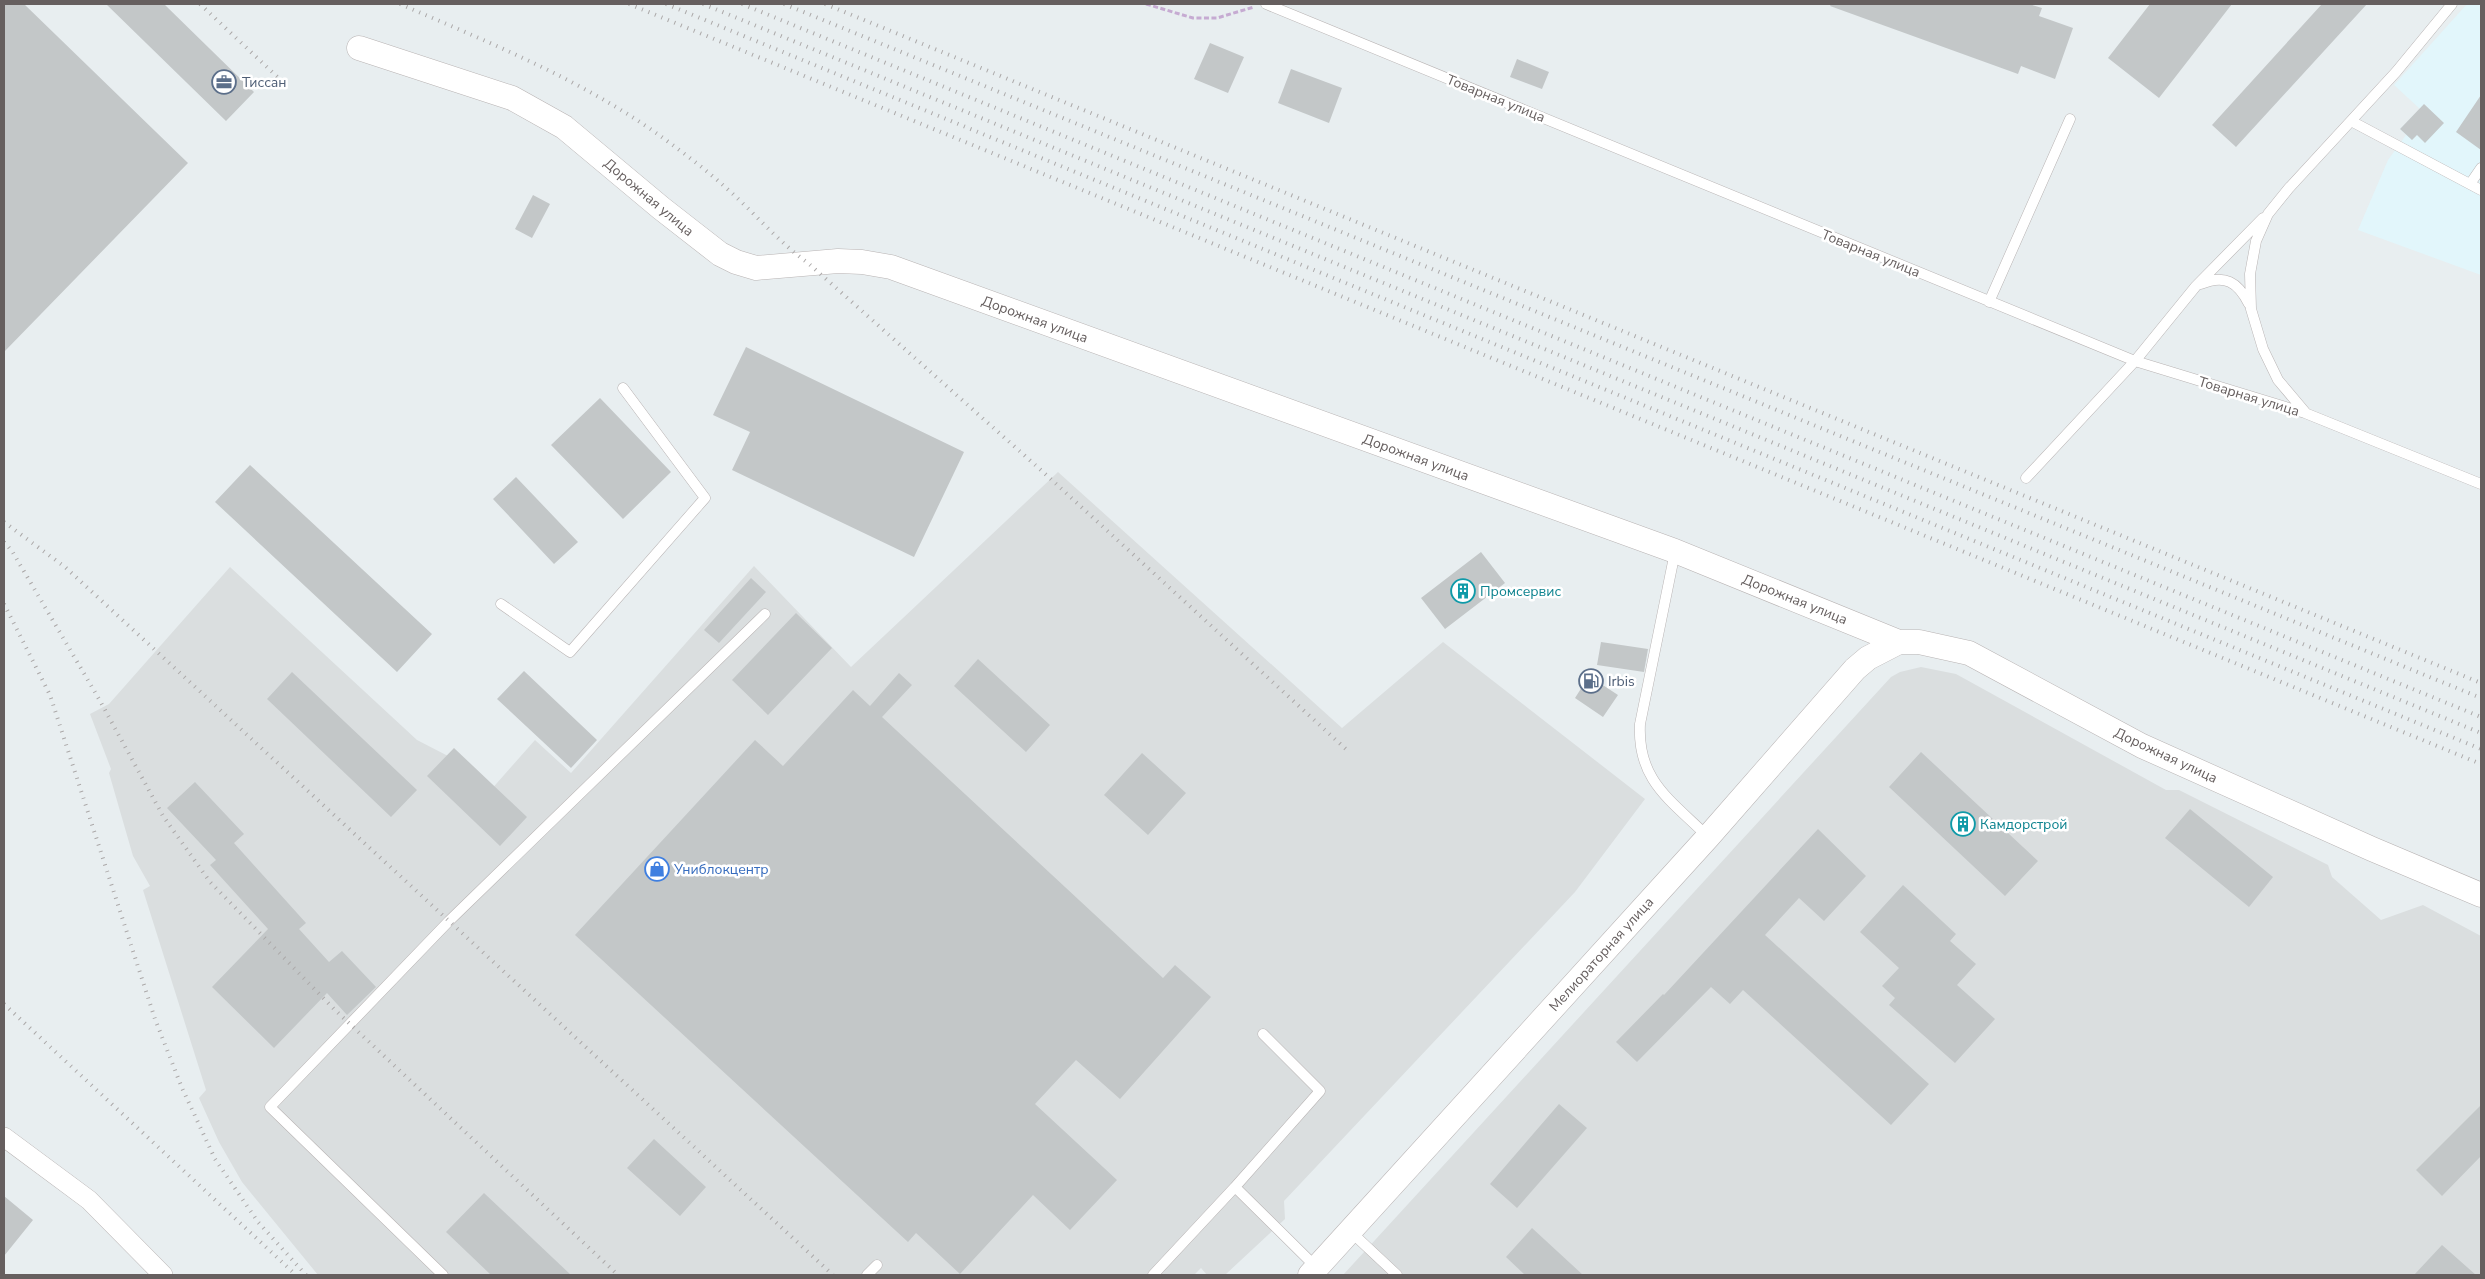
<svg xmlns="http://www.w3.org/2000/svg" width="2485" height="1279" font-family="'Nunito Sans',sans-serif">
<rect width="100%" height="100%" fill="#e8eef0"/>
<path fill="#e2f6fb" d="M 2467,4 L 2481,4 L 2481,275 L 2358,230 L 2388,160 L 2406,135 L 2400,129 L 2420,109 L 2394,85 Z"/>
<path fill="#dadedf" d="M 1058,472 L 1342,728 L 1443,642 L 1645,799 L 1575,892 L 1284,1201 L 1285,1219 L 1225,1275 L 1207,1275 L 1201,1268 L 1194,1275 L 318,1275 L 242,1182 L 219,1142 L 199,1098 L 206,1090 L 143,890 L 150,886 L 133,856 L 109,773 L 111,769 L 90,714 L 109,704 L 230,567 L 417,740 L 448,756 L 489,792 L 535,740 L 571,773 L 754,566 L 851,667 Z
M 1921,667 L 1956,674 L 2166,790 L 2179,790 L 2328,865 L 2332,877 L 2381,920 L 2423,905 L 2481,936 L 2481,1275 L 1343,1275 L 1891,677 L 1900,672 Z"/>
<path fill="#c3c7c8" d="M 4,4 L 24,4 L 188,163 L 4,352 Z
M 106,4 L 164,4 L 254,92 L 226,121 Z
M 1831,4 L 2029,4 L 2042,8 L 2039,16 L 2073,28 L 2055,79 L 2021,66 L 2018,74 L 1830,6 Z
M 2150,4 L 2232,4 L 2159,98 L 2108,58 Z
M 2322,4 L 2367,4 L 2236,147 L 2212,125 Z
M 1210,43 L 1244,57 L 1228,93 L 1194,79 Z
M 1517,59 L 1549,72 L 1542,89 L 1510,77 Z
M 1291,69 L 1342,88 L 1329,123 L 1278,103 Z
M 2481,95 L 2481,150 L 2456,132 Z
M 2424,104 L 2444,123 L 2425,143 L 2417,135 L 2412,140 L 2400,129 Z
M 533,195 L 550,204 L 532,238 L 515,229 Z
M 746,347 L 964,452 L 914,557 L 732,470 L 750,432 L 713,415 Z
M 600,398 L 671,472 L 623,519 L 551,445 Z
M 250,465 L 432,634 L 397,672 L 215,502 Z
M 516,477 L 578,542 L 554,564 L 493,499 Z
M 1481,552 L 1505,583 L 1445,629 L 1421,598 Z
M 751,578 L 766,592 L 719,643 L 704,630 Z
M 796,613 L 832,648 L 768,715 L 732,680 Z
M 1601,642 L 1648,649 L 1644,672 L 1597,665 Z
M 978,659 L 1050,725 L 1026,752 L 954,686 Z
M 524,671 L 597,740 L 571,768 L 497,699 Z
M 292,672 L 417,790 L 391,817 L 267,699 Z
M 899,673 L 912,685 L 882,717 L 1163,978 L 1175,965 L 1211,997 L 1120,1099 L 1076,1060 L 1035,1104 L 1117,1180 L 1070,1230 L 1033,1195 L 960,1274 L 916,1233 L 908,1242 L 575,935 L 755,740 L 783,766 L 853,690 L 870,706 Z
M 1589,676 L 1618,695 L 1603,717 L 1575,698 Z
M 454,748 L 527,817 L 500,846 L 427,776 Z
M 1921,752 L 2038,861 L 2005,896 L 1889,787 Z
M 1142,753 L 1186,793 L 1148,835 L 1104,795 Z
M 195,782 L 244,834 L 234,843 L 306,923 L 299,929 L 329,962 L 342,951 L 376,987 L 347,1015 L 327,993 L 274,1048 L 212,987 L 268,929 L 210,865 L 216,860 L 167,808 Z
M 2190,809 L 2273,877 L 2249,907 L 2165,838 Z
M 1818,829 L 1866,876 L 1824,921 L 1799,898 L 1765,935 L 1929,1084 L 1891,1125 L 1743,990 L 1730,1004 L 1711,987 L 1637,1062 L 1616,1042 L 1663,994 L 1664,995 Z
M 1903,885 L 1956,934 L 1950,941 L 1976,964 L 1957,985 L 1995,1019 L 1955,1063 L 1889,1005 L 1895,998 L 1882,986 L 1899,968 L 1860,932 Z
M 1559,1104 L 1587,1128 L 1517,1208 L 1490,1184 Z
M 2481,1105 L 2481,1156 L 2442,1196 L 2416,1170 Z
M 654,1139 L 706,1187 L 680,1216 L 627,1168 Z
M 484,1193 L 571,1275 L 491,1275 L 446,1232 Z
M 4,1196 L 33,1220 L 4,1256 Z
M 1532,1228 L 1583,1275 L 1525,1275 L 1506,1257 Z
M 2442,1245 L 2476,1275 L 2414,1275 Z"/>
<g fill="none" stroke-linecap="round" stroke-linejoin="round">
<g stroke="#b8b3b3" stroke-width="11">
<path id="service" d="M 1266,4 L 2135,361 L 2305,413 L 2481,484
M 2351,121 L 2481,190
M 2470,184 L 2481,168
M 2201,284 C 2225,274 2238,282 2249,304
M 1989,302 L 2070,119
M 2305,412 L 2278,380 L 2263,349 L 2251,309 L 2250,274 L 2256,241 L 2268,214 L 2289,188 L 2396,72 L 2452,4
M 2026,478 L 2135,361 L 2196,286 L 2263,218
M 1675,552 L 1640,724 C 1637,781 1671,800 1708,837
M 501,604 L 570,652 L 705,498 L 623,388
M 1263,1034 L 1320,1091 L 1235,1187 L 1317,1268
M 1350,1231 L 1397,1275
M 443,1275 L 270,1107 L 449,921 L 765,614
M 867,1275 L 877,1265
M 1153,1275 L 1235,1187"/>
</g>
<g stroke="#b8b3b3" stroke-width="20">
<path id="minor" d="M 4,1137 L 89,1200 L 163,1275"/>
</g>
<g stroke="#b8b3b3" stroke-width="25">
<path id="tertiary" d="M 359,48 L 512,98 L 564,127 L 661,208 L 720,254 L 736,262 L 756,268 L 838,261 L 862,262 L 891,267 L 1675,551 L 1899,642 L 1919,642 L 1969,653 L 2142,746 L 2372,849 L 2481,895
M 1310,1275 L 1708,837 L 1855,669 L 1868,658 L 1899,642"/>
</g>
<path stroke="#c6abd2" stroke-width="3" stroke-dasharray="5 2.5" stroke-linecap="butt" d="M 1146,4 L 1193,18 L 1217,18 L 1254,7"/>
<use href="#service" stroke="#fff" stroke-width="10"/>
<use href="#minor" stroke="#fff" stroke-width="19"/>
<use href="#tertiary" stroke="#fff" stroke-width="24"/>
<path stroke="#aba8a8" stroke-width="4" stroke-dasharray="1 6" stroke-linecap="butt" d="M 200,4 L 286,85
M 400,4 C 488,42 580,79 659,135 C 681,151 704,168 724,186 C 753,211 777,241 808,263 L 1042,471 L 1348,751
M 629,4 L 2481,764
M 666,4 L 2481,749
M 703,4 L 2481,733
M 742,4 L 2481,717
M 784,4 L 2481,698
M 825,4 L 2481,683
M 4,522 L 65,567 L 833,1275
M 4,542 L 12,551 L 99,699 L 163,816 L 210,882 L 335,1010 L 618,1275
M 4,604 L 50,695 L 155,1019 L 182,1088 L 215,1159 L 258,1222 L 306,1275
M 4,1004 L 296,1275"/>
</g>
<defs>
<g id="office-ring" transform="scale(1.25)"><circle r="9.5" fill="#fff" stroke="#5c6f8a" stroke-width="1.5"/><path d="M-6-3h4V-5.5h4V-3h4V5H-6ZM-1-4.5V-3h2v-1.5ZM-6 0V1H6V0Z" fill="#5c6f8a"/></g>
<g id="building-ring" transform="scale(1.25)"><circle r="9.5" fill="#fff" stroke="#0f9aa8" stroke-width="1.5"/><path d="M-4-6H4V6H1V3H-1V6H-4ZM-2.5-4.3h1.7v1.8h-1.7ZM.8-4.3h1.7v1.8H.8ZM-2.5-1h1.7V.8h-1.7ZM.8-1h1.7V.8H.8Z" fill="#0f9aa8"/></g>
<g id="fuel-ring" transform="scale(1.25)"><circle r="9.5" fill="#fff" stroke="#5c6f8a" stroke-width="1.5"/><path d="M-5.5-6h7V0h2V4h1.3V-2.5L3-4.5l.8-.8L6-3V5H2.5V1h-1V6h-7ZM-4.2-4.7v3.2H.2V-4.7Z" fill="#5c6f8a"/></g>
<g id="shop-ring" transform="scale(1.25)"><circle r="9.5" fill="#fff" stroke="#3f7fe0" stroke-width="1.5"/><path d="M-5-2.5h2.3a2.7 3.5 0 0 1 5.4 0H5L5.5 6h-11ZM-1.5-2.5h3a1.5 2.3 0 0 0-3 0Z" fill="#3f7fe0"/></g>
</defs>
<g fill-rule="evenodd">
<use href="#office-ring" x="224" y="82"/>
<use href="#building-ring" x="1463" y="591"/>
<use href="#fuel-ring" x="1591" y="681"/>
<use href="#building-ring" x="1963" y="824"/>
<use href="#shop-ring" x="657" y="869"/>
</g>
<g text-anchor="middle" stroke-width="5" stroke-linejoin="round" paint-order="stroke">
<g font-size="14" fill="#4e5e75" stroke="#fff" text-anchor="start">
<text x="242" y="87">Тиссан</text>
<text x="1608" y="686">Irbis</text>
</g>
<g font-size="14" fill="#665f5f" stroke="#fff">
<text transform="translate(1496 98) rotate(22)" y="5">Товарная улица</text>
<text transform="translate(649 197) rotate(40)" y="5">Дорожная улица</text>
<text transform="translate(1871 253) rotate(22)" y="5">Товарная улица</text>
<text transform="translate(1035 319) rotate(20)" y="5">Дорожная улица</text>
<text transform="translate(2249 396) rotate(17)" y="5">Товарная улица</text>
<text transform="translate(1416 457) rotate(20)" y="5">Дорожная улица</text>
<text transform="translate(1795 599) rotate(22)" y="5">Дорожная улица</text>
<text transform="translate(2166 755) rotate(25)" y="5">Дорожная улица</text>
<text transform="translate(1601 954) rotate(-48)" y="5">Мелиораторная улица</text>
</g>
<g font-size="14" fill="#0d838f" stroke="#fff" text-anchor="start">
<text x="1480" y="596">Промсервис</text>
<text x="1980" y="829">Камдорстрой</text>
</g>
<g font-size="14" fill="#366cbe" stroke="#fff" text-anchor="start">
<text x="674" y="874">Униблокцентр</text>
</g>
</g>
<rect width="2485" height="1279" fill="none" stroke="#665f5f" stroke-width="10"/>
</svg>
